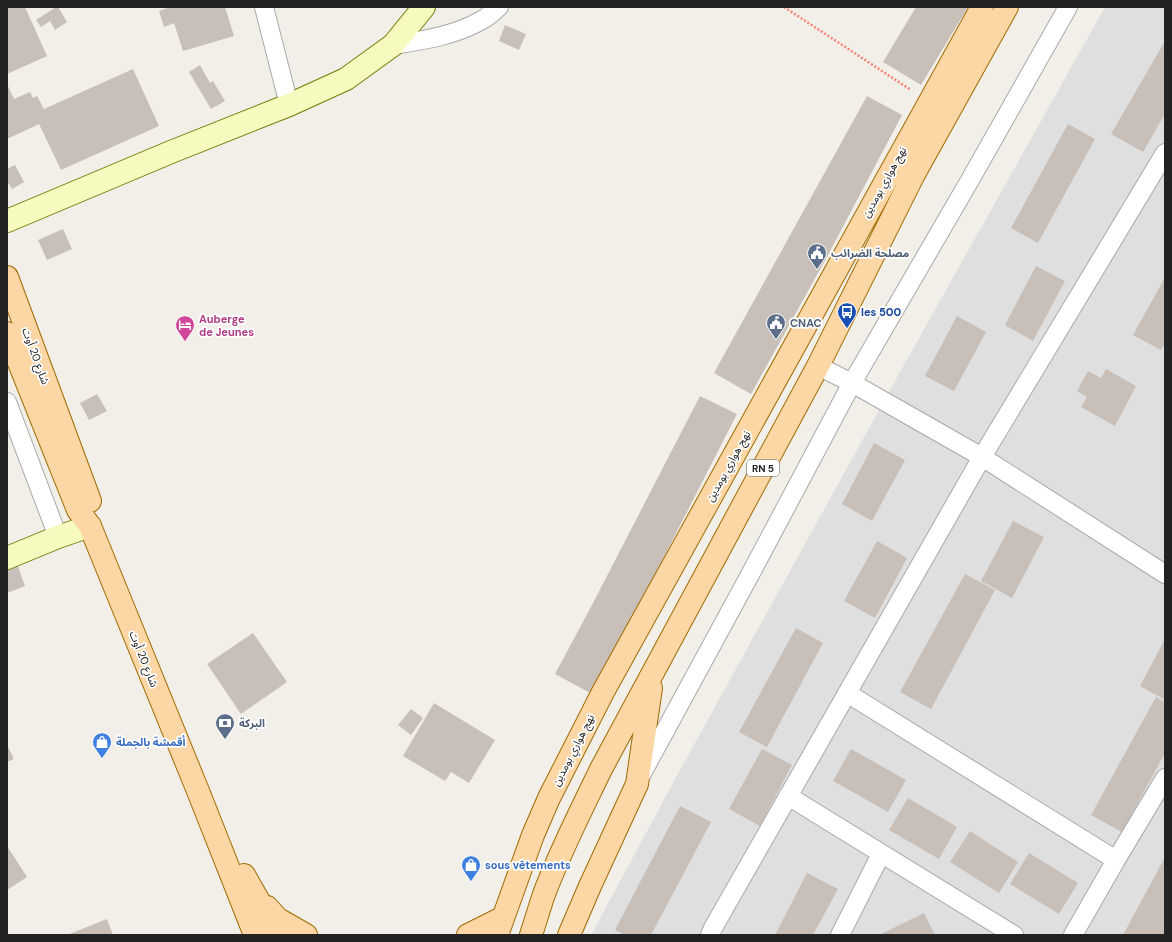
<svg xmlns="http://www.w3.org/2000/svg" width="1172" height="942" font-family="'DM Sans','Noto Sans Arabic',sans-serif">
<rect width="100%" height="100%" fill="#f2efe9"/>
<path fill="#e0dfdf" d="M 1105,7 L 1165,7 L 1165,935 L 591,935 L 674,781 L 900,372 Z"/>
<path fill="#c7bfb8" d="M 7,7 L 25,7 L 47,56 L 7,74 Z
M 56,7 L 58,7 L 67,22 L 55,30 L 50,21 L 41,27 L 36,20 Z
M 171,7 L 225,7 L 234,36 L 183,51 L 174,23 L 164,27 L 159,11 Z
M 916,7 L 968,7 L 921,85 L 883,62 Z
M 505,25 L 526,34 L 519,50 L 499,41 Z
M 1165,41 L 1165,114 L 1143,152 L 1111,134 Z
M 200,65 L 210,83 L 213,81 L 225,101 L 211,109 L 189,72 Z
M 133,69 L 159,126 L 61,170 L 39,124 L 7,139 L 7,84 L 14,99 L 30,92 L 33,98 L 37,96 L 44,109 Z
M 867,96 L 902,115 L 828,255 L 751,394 L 714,373 Z
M 1068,124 L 1095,139 L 1038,243 L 1011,228 Z
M 15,165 L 24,182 L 12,189 L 7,181 L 7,169 Z
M 63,229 L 72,249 L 47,260 L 38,240 Z
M 1036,266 L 1065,281 L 1033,341 L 1005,325 Z
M 1165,277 L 1165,343 L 1161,350 L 1133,335 Z
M 957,316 L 986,332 L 954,391 L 925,376 Z
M 1106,369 L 1136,386 L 1115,426 L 1081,407 L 1087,397 L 1077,391 L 1088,371 L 1101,378 Z
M 97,394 L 107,411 L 89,420 L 80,403 Z
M 700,396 L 737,414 L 629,625 L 592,694 L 555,674 L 592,605 Z
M 874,443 L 905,460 L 872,521 L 842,504 Z
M 1013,521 L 1044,537 L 1012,598 L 981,581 Z
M 877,541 L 907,558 L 875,618 L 844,601 Z
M 17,564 L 25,586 L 7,593 L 7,567 Z
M 965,574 L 995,590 L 931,709 L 900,692 Z
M 796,628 L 823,643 L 767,747 L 739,732 Z
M 253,633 L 287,682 L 241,714 L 207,664 Z
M 1165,639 L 1165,700 L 1140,686 Z
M 1156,697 L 1165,702 L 1165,753 L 1122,832 L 1091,815 Z
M 434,703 L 495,740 L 469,783 L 451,772 L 445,781 L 403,756 Z
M 411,709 L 423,718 L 411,735 L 398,725 Z
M 7,745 L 14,759 L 7,762 Z
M 762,749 L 792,765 L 760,826 L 729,809 Z
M 851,749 L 906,780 L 888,812 L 833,781 Z
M 908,798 L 957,827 L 939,859 L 889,830 Z
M 680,806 L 711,822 L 651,935 L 625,935 L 615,930 Z
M 970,831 L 1018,862 L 999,893 L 950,862 Z
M 7,846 L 27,877 L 7,890 Z
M 1029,853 L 1078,883 L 1059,914 L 1010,884 Z
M 1165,857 L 1165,933 L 1164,935 L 1123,935 Z
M 807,873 L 838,889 L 813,935 L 775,935 Z
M 924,913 L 935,935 L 879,935 Z
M 107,919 L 113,935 L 67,935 Z"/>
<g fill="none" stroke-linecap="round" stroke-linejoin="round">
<g stroke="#a9a9a9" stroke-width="20">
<path id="street" d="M 264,7 L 289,105
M 393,45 C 424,40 454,36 482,20 C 488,17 494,11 499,7
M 818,366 L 852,383 L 982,457 L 1165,574
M 7,402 L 58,537
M 847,693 L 1116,860 L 1165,778
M 640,777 L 752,571 L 852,383 L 970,180 L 1068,7
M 788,796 L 1014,935
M 710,935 L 713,928 L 982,457 L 1165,153
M 840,935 L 881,854
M 1073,935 L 1116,860"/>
</g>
<g stroke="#707d05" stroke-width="24">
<path id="secondary" d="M 7,221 L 171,152 L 289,105 L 346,79 L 393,45 L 424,7
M 7,558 L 58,537 L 90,526"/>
</g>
<g stroke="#a06b00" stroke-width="24">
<path id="primary" d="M 7,277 L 90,501
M 7,333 L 78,510 L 90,526 L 198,791 L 255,935
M 244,875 L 278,935
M 267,907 L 278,919 L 306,935
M 468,935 L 502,918
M 497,935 L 533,835 L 549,798 L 603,692 L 982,7
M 531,935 C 535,922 539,910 543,897 C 559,853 581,811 601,769 L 818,366 L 913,176 L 1007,7
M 569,935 L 590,886 L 637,784 L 651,688"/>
</g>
<path stroke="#fa8072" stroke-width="2.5" stroke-dasharray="2 2" stroke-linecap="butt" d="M 784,7 L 911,90"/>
<use href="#street" stroke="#fff" stroke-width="18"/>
<use href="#secondary" stroke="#f7fabf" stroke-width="22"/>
<use href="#primary" stroke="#fcd6a4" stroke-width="22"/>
</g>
<defs>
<g id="civic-pin" transform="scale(1)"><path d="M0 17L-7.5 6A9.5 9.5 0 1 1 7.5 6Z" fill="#5c6f8a" stroke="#fff"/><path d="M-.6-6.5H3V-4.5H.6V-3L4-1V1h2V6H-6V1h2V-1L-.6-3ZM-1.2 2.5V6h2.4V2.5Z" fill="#fff"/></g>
<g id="bus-pin" transform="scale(1)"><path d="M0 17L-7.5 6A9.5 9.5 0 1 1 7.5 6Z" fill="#1a4fb4" stroke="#fff"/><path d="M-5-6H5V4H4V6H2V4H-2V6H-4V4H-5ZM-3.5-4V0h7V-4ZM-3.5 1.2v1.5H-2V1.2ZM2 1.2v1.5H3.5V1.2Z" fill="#fff"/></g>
<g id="hotel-pin" transform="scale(1)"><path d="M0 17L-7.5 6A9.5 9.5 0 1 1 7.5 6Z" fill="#d1479c" stroke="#fff"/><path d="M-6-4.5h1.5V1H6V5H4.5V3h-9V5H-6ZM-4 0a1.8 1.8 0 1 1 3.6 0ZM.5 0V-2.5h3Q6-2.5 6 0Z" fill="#fff"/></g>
<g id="bank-pin" transform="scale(1)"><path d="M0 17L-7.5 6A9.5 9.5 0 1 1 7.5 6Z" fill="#5c6f8a" stroke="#fff"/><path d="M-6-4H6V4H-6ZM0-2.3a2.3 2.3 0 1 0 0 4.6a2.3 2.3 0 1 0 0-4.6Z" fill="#fff"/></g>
<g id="shop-pin" transform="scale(1)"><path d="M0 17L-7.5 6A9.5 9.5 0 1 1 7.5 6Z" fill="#3f7fe0" stroke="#fff"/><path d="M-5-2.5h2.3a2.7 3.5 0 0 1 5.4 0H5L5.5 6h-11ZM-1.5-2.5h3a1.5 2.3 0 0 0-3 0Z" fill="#fff"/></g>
</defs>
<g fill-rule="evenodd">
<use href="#civic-pin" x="817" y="253"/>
<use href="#bus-pin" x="847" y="312"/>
<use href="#civic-pin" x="776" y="323"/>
<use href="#hotel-pin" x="185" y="325"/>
<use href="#bank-pin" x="225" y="723"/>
<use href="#shop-pin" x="102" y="742"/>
<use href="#shop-pin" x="471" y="865"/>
</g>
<g text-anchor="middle" stroke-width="3.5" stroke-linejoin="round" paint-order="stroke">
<rect fill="#fff" stroke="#646464" stroke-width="1" x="747" y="460" width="32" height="16" rx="3"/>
<g font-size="10" font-weight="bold" fill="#222">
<text x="763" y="472">RN 5</text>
</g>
<g font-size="11" fill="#222" stroke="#fff">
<text transform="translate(884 182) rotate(-61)" y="4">نهج هواري بومدين</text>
<text transform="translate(36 356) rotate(70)" y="4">شارع 20 أوت</text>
<text transform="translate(728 466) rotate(-61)" y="4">نهج هواري بومدين</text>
<text transform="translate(144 659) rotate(68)" y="4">شارع 20 أوت</text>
<text transform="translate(573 750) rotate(-63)" y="4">نهج هواري بومدين</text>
</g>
<g font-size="11" font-weight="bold" fill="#4e5e75" stroke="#fff" text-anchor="start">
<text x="831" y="257">مصلحة الضرائب</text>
<text x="790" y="327">CNAC</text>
<text x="239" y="727">البركة</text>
</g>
<g font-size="11" font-weight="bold" fill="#164399" stroke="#fff" text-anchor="start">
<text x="861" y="316">les 500</text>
</g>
<g font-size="11" font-weight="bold" fill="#b23c85" stroke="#fff" text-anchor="start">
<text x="199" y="323">Auberge<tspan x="199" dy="13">de Jeunes</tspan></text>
</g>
<g font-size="11" font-weight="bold" fill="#366cbe" stroke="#fff" text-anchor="start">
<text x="116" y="746">أقمشة بالجملة</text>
<text x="485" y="869">sous vêtements</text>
</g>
</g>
<rect width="1172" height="942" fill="none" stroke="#222222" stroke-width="16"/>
</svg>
